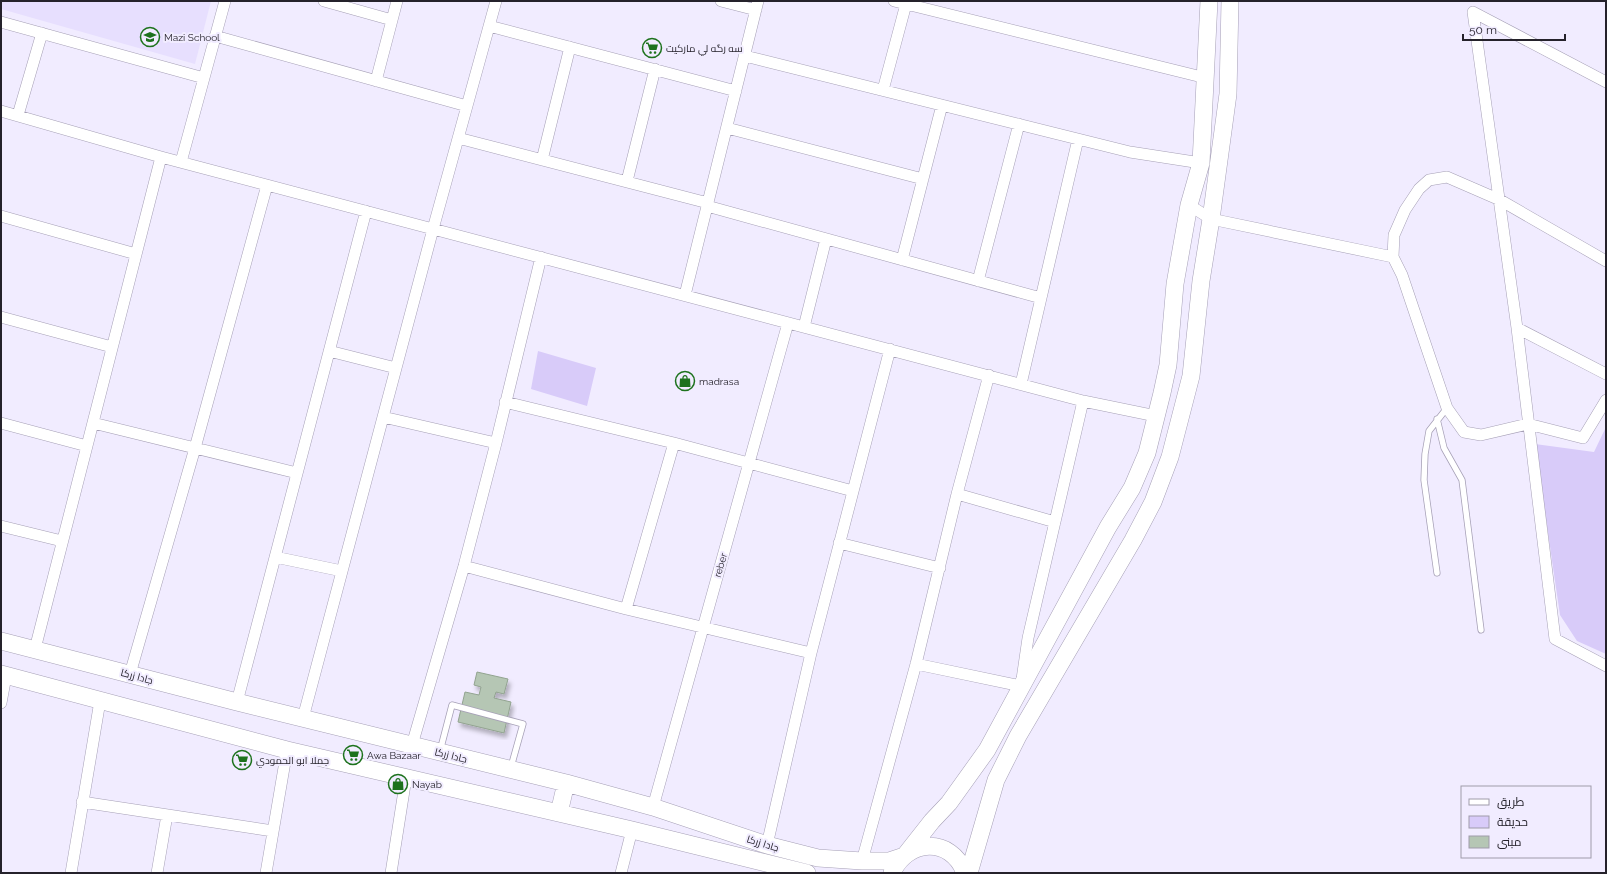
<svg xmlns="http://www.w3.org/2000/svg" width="1607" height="874" font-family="Raleway,Cairo,sans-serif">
<defs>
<filter id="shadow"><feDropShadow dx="2.5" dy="4.5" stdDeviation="2" flood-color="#0004"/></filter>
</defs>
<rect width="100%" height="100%" fill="#f1ecff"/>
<path fill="#e7dffe" d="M 1,1 L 211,1 L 195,64 L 1,9 Z"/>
<path fill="#d8cbf9" d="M 538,351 L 596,368 L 587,406 L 531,389 Z
M 1606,427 L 1606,654 L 1577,641 L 1560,615 L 1535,444 L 1594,452 Z"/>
<path fill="#b5c6b4" stroke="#92a390" filter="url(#shadow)" d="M 477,672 L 508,679 L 504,694 L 496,692 L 494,698 L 511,702 L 504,733 L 458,722 L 465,692 L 479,695 L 481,687 L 474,685 Z"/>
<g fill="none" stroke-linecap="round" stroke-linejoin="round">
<g stroke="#a6a0b6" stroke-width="7">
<path id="lane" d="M 1437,419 L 1444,448 L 1462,480 L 1481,630
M 1437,573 L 1424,480 L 1425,454 L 1429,431 L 1447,408
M 440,751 L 452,705 L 523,724 L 511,767"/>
</g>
<g stroke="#a6a0b6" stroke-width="12">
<path id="street" d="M 324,1 L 392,20
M 721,1 L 756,10
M 894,1 L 1206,78
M 1,22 L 204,78
M 489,26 L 736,91
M 215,36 L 467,106
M 745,56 L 1130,152 L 1201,163
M 376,81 L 397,1
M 883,90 L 906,4
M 1,111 L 161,157 L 1083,401 L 1156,416
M 18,115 L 42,33
M 727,128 L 923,179
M 458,138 L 708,203
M 542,160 L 570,47
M 181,162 L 225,1
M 627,181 L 655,69
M 1189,205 L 1211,219 L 1393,257
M 707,206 L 1041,298
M 1,216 L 136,254
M 902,260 L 942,105
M 1606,261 L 1500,200 L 1447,177 L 1429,180 L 1419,189 L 1405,210 L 1394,235 L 1393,257 L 1402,275 L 1447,408 L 1464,432 L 1481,435 L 1528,424 L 1583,438 L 1606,400
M 978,281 L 1019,124
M 685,295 L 758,1
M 1,317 L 112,347
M 804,327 L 826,239
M 1517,328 L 1473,12 L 1606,82
M 329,351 L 396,368
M 1606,374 L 1517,328 L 1555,639 L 1606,666
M 1021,384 L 1078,139
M 505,402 L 674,443 L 853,491
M 383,417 L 496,443
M 1,423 L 87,446
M 93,423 L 297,473
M 957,494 L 1055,522
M 1,526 L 62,541
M 839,543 L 940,568
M 275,557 L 342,571
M 464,566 L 626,609 L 811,653
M 626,609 L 674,443
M 35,649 L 161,157
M 916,664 L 1021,686 L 1028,638 L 1083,401
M 130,674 L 195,448 L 267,185
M 237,702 L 366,211
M 1,703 L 6,676
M 303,718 L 433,229 L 496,1
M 412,745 L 464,566 L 496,443 L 541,257
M 82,802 L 273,831
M 653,807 L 788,323
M 767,845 L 811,653 L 890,349
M 862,861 L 916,664 L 957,494 L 989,375
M 71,873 L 100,701
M 157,873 L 167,815
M 266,873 L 287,750
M 391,873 L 406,778
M 621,873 L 632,830"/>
</g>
<g stroke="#a6a0b6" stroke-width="18">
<path id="primary" d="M 1,641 L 237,702 L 566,783 L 653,807 L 767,845 L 818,858 L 862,861 L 889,861 L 901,857
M 1,674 L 287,750 L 632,830 L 807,873
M 559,813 L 566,783
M 906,854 L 932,821 L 949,803 L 987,750 L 1108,527 L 1132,488 L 1147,453 L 1162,393 L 1168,365 L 1175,284 L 1189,205 L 1201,163 L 1209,1
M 892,873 C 907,839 951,836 965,873
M 969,873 L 996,780 L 1018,736 L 1133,540 L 1153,502 L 1170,457 L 1191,376 L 1201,281 L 1211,219 L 1228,94 L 1230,1"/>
</g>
<use href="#lane" stroke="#fff" stroke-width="5.5"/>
<use href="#street" stroke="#fff" stroke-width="11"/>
<use href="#primary" stroke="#fff" stroke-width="17"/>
</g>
<defs>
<g id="school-ring" transform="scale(1)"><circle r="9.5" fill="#f1ecff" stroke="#1d721d" stroke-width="1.5"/><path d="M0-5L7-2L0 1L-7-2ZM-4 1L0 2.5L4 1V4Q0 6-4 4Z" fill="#1d721d"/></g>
<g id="supermarket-ring" transform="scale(1)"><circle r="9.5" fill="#f1ecff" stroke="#1d721d" stroke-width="1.5"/><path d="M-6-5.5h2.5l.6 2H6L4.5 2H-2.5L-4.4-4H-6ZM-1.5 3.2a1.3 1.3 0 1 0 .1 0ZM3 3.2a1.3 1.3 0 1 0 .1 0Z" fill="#1d721d"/></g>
<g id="shop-ring" transform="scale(1)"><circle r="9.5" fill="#f1ecff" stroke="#1d721d" stroke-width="1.5"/><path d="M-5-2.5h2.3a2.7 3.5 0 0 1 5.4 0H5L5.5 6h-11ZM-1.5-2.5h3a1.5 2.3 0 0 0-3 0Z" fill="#1d721d"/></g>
</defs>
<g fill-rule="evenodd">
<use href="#school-ring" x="150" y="37"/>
<use href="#supermarket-ring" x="652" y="48"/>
<use href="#shop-ring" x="685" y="381"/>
<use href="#supermarket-ring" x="353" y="755"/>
<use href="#supermarket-ring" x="242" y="760"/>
<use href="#shop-ring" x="398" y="784"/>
</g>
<g text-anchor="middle" stroke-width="4" stroke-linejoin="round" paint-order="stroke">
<g font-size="10" fill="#25222b" stroke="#f1ecff" text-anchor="start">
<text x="164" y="41">Mazi School</text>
<text x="666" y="52">سه رگه لي ماركيت</text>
<text x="699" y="385">madrasa</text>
<text x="367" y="759">Awa Bazaar</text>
<text x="256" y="764">جملا ابو الحمودي</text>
<text x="412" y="788">Nayab</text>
</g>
<g font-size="10" fill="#25222b" stroke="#f1ecff">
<text transform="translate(720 565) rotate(-74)" y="4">reber</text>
<text transform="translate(137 676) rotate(15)" y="4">جادا زرکا</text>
<text transform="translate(451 755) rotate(14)" y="4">جادا زرکا</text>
<text transform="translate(763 843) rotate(17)" y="4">جادا زرکا</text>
</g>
</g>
<rect width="1607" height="874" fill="none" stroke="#25222b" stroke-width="4"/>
<rect x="1461" y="786" width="130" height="72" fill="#f1ecff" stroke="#9f9baa"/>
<rect x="1469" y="799" width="20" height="6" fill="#ffffff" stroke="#9f9baa"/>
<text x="1497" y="806" font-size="12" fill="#25222b">طريق</text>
<rect x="1469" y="816" width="20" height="12" fill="#d8cbf9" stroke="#9f9baa"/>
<text x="1497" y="826" font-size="12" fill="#25222b">حديقة</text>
<rect x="1469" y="836" width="20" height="12" fill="#b5c6b4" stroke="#9f9baa"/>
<text x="1497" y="846" font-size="12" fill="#25222b">مبنى</text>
<path d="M1463 34v6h102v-6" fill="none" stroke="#25222b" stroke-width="2"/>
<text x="1469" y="34" font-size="12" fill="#25222b" stroke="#f1ecff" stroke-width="3" paint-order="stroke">50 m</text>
</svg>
